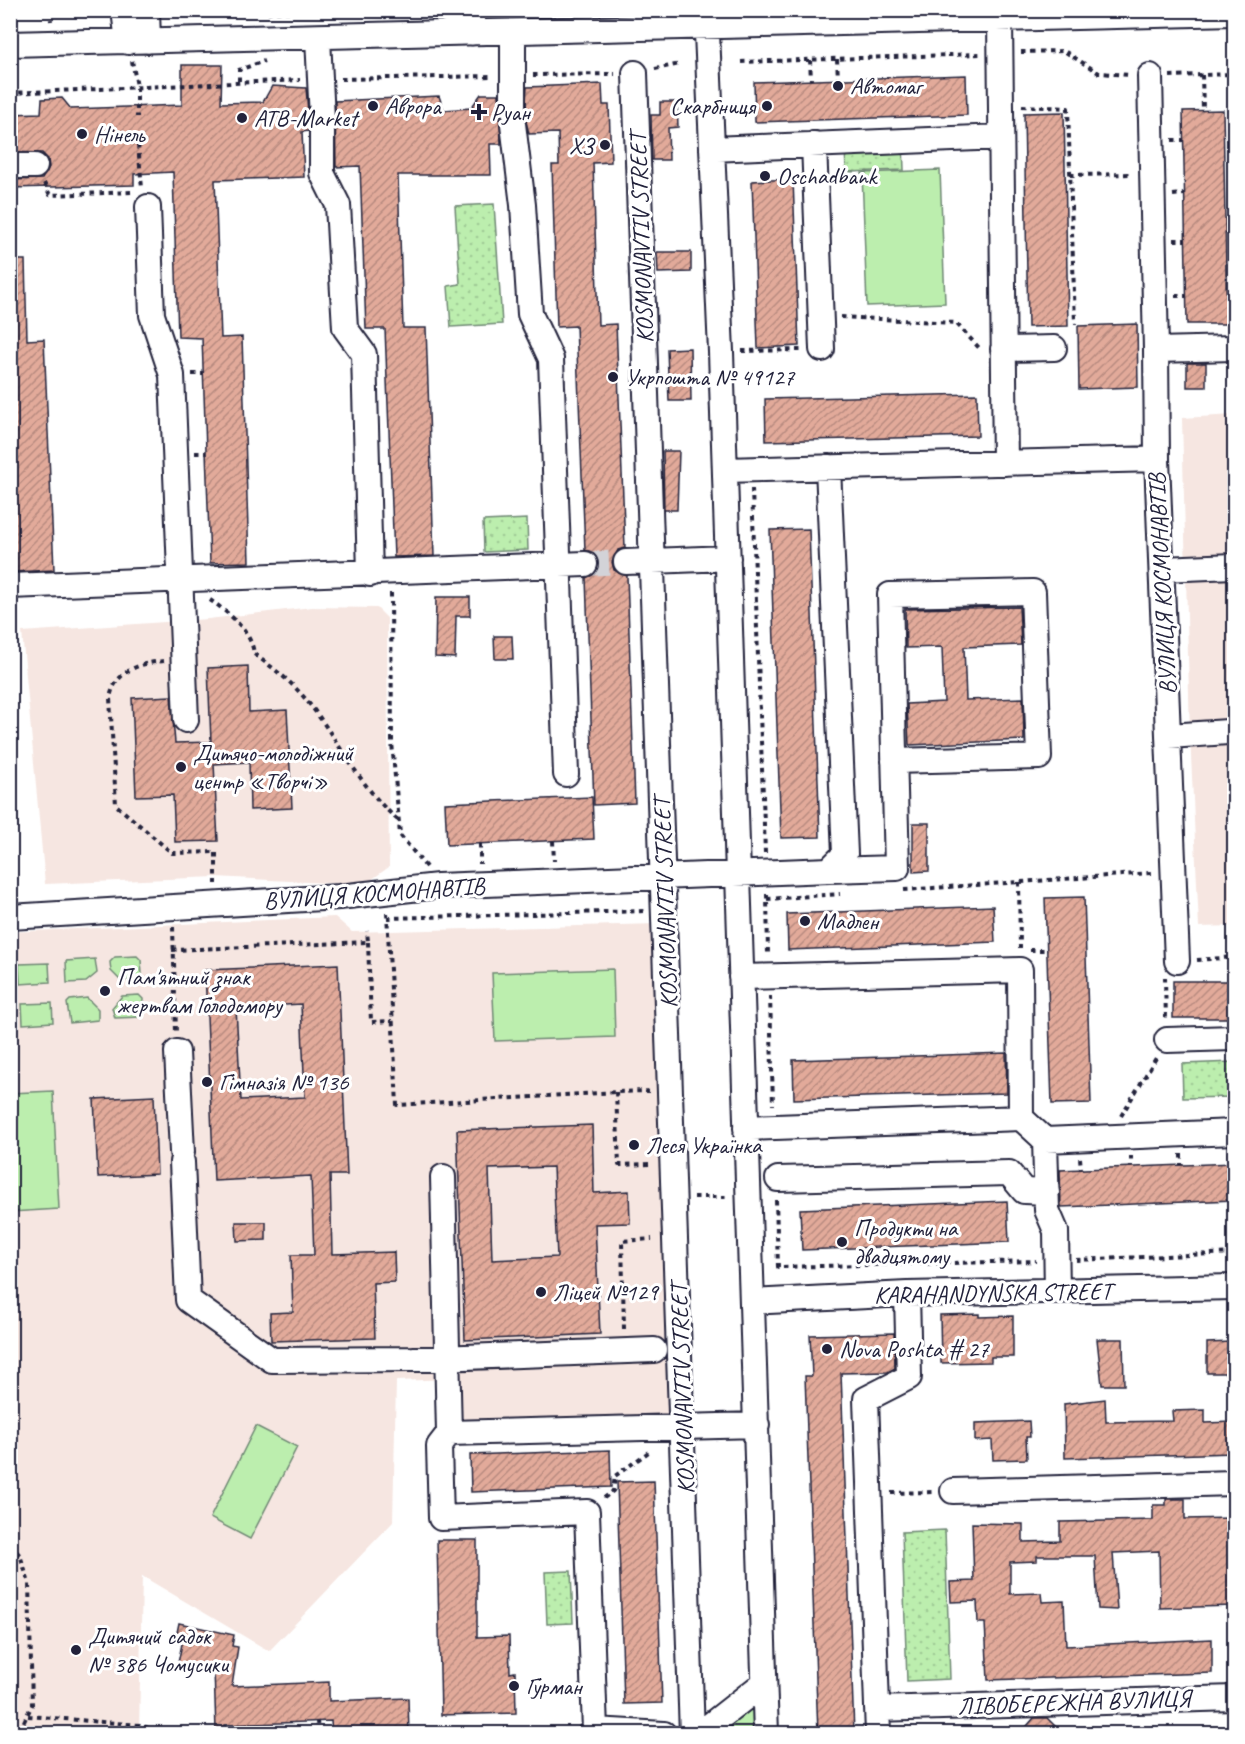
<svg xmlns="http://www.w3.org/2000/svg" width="1245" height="1744" font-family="Caveat,sans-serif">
<defs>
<pattern id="park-dots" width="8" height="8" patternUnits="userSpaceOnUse" patternTransform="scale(1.5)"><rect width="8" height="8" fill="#bceeae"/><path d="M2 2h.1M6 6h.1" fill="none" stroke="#a1cc97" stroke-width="1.8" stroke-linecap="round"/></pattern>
<pattern id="building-hatch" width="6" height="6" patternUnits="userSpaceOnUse" patternTransform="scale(1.5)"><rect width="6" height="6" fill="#e2aa9a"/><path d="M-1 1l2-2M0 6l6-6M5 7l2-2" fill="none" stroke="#b78a7f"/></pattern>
</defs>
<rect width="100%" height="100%" fill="#fff"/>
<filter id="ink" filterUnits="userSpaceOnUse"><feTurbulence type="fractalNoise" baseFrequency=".0167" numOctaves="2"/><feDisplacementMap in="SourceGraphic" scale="12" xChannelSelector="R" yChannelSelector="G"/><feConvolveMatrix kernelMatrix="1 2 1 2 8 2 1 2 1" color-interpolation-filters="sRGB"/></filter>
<g filter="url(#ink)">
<path fill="#f6e6e1" d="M 1234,415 L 1234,926 L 1199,927 L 1190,734 L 1182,418 Z
M 312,607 L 377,608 L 387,618 L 389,867 L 364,885 L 216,877 L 45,884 L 22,632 L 208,619 Z
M 335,917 L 352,932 L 659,924 L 675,1421 L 469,1427 L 456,1408 L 454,1379 L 396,1381 L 393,1522 L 269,1651 L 142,1576 L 139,1733 L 11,1734 L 11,932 Z"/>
<path fill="#bceeae" stroke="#6f8874" stroke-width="1.5" d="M 940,170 L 945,303 L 867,306 L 862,173 Z
M 1230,430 L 1234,430 L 1234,548 Z
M 137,956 L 141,960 L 142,974 L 139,979 L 121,981 L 111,971 L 110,962 L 115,957 Z
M 95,959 L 97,973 L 86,982 L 67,983 L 66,961 Z
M 49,963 L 50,982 L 20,984 L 19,964 Z
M 613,969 L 615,1037 L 495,1041 L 492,973 Z
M 139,995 L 143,999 L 142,1017 L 115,1018 L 112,1008 L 122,996 Z
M 87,998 L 98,1009 L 98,1020 L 70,1023 L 67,1003 L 70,1000 Z
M 52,1003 L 53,1022 L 23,1024 L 22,1004 Z
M 53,1091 L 59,1209 L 11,1212 L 11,1093 Z
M 256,1426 L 297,1447 L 250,1539 L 210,1518 Z
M 756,1705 L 756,1733 L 712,1733 Z"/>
<path fill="url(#park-dots)" stroke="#6f8874" stroke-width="1.5" d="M 903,143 L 904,170 L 846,172 L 845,146 Z
M 494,204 L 502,324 L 451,327 L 448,286 L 460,284 L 455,206 Z
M 527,519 L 528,550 L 484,552 L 483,521 Z
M 1234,1062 L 1234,1097 L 1183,1098 L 1182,1064 Z
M 945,1530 L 950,1679 L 907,1681 L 902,1532 Z
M 571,1571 L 573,1623 L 547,1624 L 545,1572 Z"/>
<path fill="url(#building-hatch)" stroke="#22223b" stroke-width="1.5" fill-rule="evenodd" d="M 182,65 L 222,65 L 221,103 L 263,102 L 272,86 L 306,88 L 309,124 L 308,131 L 302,132 L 304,177 L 215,180 L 221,338 L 242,337 L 249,562 L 210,563 L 202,338 L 178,337 L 173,172 L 134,174 L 134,185 L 10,188 L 10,180 L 42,179 L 49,167 L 48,159 L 42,153 L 10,152 L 10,114 L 41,113 L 42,99 L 62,98 L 71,109 L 182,105 Z
M 966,75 L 967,115 L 755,122 L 754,82 Z
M 602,84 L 603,105 L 609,105 L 611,162 L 593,163 L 598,325 L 616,324 L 625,548 L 618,550 L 612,562 L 614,570 L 627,576 L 635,803 L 594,805 L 586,578 L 597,571 L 599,563 L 592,552 L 585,550 L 576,326 L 557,327 L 552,165 L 559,165 L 558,133 L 529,134 L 525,117 L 527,87 Z
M 481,94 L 499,94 L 501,144 L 490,144 L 491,175 L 398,175 L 403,328 L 426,328 L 434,556 L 394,557 L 385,329 L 366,329 L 360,166 L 336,167 L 335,101 L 439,96 L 444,110 L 471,108 Z
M 660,102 L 677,102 L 678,127 L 668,128 L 669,160 L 652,160 L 651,115 L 660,115 Z
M 1223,110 L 1227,324 L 1187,324 L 1183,111 Z
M 1064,112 L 1068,326 L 1028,327 L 1024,113 Z
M 793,179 L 799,346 L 758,348 L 752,181 Z
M 657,252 L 691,252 L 691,272 L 658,273 Z
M 10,260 L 25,260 L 27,340 L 44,339 L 54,570 L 12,572 Z
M 1137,324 L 1138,387 L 1079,389 L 1078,326 Z
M 690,348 L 691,401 L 669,401 L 667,349 Z
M 1187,363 L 1206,363 L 1206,387 L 1187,387 Z
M 977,394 L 978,436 L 766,441 L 765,399 Z
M 663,451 L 679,451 L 677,510 L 664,510 Z
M 809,529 L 820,837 L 781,838 L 770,530 Z
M 436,597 L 470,597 L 470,616 L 456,616 L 455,658 L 435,657 Z
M 1019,607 L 1021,645 L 964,647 L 966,700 L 1023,698 L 1024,740 L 909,745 L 907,704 L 944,702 L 942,647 L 906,648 L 905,609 Z
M 494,636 L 512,636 L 513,659 L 495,659 Z
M 248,666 L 249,712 L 287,710 L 292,808 L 250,810 L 249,762 L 214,764 L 218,841 L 175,842 L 173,795 L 136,796 L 132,698 L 171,696 L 175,743 L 211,742 L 208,668 Z
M 592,797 L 594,839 L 447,845 L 445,803 Z
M 913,823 L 929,823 L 929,871 L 913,872 Z
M 1084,897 L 1091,1103 L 1052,1104 L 1045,898 Z
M 993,906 L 995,942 L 788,950 L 787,914 Z
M 338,964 L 347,1175 L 330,1175 L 332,1254 L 394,1252 L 395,1282 L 373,1283 L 375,1338 L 271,1341 L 270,1313 L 293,1312 L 291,1255 L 314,1255 L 311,1176 L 214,1181 L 205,970 ZM 301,1004 L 305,1097 L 241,1100 L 236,1008 Z
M 1173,981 L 1234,981 L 1234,1018 L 1173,1018 Z
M 1006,1053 L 1007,1093 L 794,1099 L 793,1060 Z
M 154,1096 L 157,1174 L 98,1177 L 94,1099 Z
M 592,1125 L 594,1193 L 629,1191 L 630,1223 L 595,1224 L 600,1334 L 465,1340 L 457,1130 ZM 553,1167 L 557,1257 L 492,1260 L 489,1169 Z
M 1234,1163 L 1234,1200 L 1061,1207 L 1060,1170 Z
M 1007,1201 L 1009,1242 L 802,1250 L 800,1209 Z
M 236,1222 L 266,1222 L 266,1240 L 237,1241 Z
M 979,1314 L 979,1317 L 1013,1316 L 1013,1357 L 991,1357 L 991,1362 L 941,1363 L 940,1315 Z
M 894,1333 L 895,1368 L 888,1372 L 841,1373 L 854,1734 L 818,1734 L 805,1376 L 812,1376 L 810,1335 Z
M 1097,1339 L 1123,1339 L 1124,1385 L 1102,1385 Z
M 1231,1342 L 1231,1373 L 1207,1373 L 1207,1343 Z
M 1105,1399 L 1106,1422 L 1173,1421 L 1172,1411 L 1205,1410 L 1205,1423 L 1234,1422 L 1234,1453 L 1065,1458 L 1064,1404 Z
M 1029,1421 L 1030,1437 L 1026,1437 L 1027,1459 L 993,1460 L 992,1440 L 975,1441 L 975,1423 Z
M 610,1450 L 611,1487 L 471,1492 L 470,1455 Z
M 654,1481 L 662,1703 L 624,1704 L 617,1482 Z
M 1166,1499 L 1185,1499 L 1185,1519 L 1232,1518 L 1233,1606 L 1160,1608 L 1159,1551 L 1113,1553 L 1117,1610 L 1098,1609 L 1095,1556 L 1037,1556 L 1037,1561 L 1010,1562 L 1010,1594 L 1041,1593 L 1042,1602 L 1064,1601 L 1066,1646 L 1212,1639 L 1212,1673 L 988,1680 L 985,1623 L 978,1623 L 977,1601 L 951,1602 L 950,1582 L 974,1581 L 972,1523 L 1023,1524 L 1023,1542 L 1060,1541 L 1060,1522 L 1153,1520 L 1153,1505 L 1166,1505 Z
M 437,1540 L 477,1540 L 477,1637 L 509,1636 L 510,1673 L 515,1672 L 516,1713 L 441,1715 Z
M 179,1623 L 234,1635 L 232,1646 L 238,1647 L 232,1686 L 329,1682 L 329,1701 L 408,1698 L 409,1734 L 332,1734 L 331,1721 L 225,1725 L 224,1731 L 216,1731 L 214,1669 L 178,1663 L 182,1644 L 175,1642 Z
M 1034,1718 L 1047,1718 L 1063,1734 L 1020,1734 Z"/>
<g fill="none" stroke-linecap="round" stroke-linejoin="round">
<path stroke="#d3d3d8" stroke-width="24" stroke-dasharray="24 12" stroke-linecap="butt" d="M 585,564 L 626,562"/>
<g stroke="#22223b" stroke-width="28">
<path id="minor" d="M 124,10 L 128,42
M 147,10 L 148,41
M 472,10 L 472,33
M 706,10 L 721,352 L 766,1734
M 1000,20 L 1005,463
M 318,38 L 322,119
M 10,44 L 1234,13
M 635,73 L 692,1734
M 1150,76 L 1156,350 L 1234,348
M 513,109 L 513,32
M 513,124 L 523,205 L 530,314 L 551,359 L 566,774
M 322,130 L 322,173 L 338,205 L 345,328 L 364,354 L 370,574
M 814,144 L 822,349
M 712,149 L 1001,137
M 10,166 L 35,166
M 148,207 L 152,315 L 172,375 L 186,720
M 1003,349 L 1054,348
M 1156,350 L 1157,459
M 725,470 L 1157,459 L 1177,961
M 626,562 L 728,558
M 1162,569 L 1234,566
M 10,586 L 585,564
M 1169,736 L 1228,732
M 829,870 L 897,868 L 890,595 L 1033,592 L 1039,757 L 894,761
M 10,917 L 339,897 L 438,886 L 829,870 L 845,854 L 828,467
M 741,977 L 1020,970 L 1021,1118 L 1045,1140 L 1047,1210 L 1056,1231 L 1057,1292
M 1167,1040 L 1234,1038
M 177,1052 L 182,1152
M 746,1128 L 1021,1118
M 1045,1140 L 1234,1132
M 182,1162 L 188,1300 L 272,1360 L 413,1359 L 654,1350
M 443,1177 L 449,1433
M 778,1179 L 1009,1173 L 1024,1191 L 1047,1192
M 752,1302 L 907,1294 L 1234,1287
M 953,1491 L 1234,1483
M 877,1709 L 1234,1698
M 595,1730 L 587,1512 L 441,1518 L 439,1446 L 449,1433 L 757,1425
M 590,1734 L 595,1730 L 664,1734
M 699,1734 L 764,1683
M 878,1734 L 866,1399 L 909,1377 L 907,1294"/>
</g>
<path stroke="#22223b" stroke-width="4" stroke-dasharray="4.5 4.5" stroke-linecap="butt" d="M 50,10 L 51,21
M 168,14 L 341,10
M 1021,52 L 1064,51 L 1099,73 L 1130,75
M 837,59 L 838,79
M 810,60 L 811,80
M 132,61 L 137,86 L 137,117
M 741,62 L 980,54
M 655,69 L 680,64
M 533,75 L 615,74
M 1202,75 L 1203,110
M 1170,76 L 1234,74
M 341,79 L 492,76
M 239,81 L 239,70 L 264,61
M 10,93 L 300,80
M 1022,106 L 1068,108 L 1075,324
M 1172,140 L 1183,140
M 138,145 L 142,188
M 1070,175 L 1132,174
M 44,183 L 50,195 L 134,192
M 1173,195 L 1184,194
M 1174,240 L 1185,240
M 1175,296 L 1186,296
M 841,317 L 956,323 L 981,350
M 742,351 L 801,350
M 192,374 L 203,374
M 195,453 L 206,453
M 752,489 L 765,853
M 10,540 L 11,540
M 391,593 L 392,742 L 400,835 L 426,867
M 210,600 C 228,612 252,632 254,654 C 272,667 288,679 303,696 C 337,736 358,786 399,821
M 164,661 C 139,663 115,671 110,698 L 116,805 L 172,853 L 216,852 L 216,884
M 553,841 L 554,861
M 480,844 L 480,864
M 1019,882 L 1020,948
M 904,890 L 1151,873
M 767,894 L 768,955
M 767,899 L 840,894
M 387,913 L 397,1105 L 616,1092 L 647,1091 L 647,1093
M 387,918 L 644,911
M 173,927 L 176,1033
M 368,942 L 371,1022 L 392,1021
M 172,950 L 368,942 L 367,931
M 1030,950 L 1047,950
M 1197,960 L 1234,957
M 1165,977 L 1166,1021
M 770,996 L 773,1105
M 616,1092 L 619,1165 L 649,1164
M 1121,1116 L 1156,1058
M 1229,1152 L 1229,1163
M 1181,1154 L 1181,1165
M 1131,1156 L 1131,1167
M 1080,1158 L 1081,1169
M 694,1197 L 728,1197
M 776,1200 L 778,1267 L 1036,1261
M 1076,1260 L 1234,1253
M 624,1329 L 622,1241 L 652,1239
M 891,1493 L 934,1492
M 604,1498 L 613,1491 L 615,1476 L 650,1451
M 10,1545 L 20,1555 L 29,1583 L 32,1705 L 18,1734
M 28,1716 L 140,1725 L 164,1734
M 317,1721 L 318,1734"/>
<use href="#minor" stroke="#fff" stroke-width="24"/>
</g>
</g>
<g fill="#22223b" stroke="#fff" stroke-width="2">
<circle cx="838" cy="86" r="6"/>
<circle cx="373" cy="106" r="6"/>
<circle cx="767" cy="106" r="6"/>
<path d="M476 103h6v6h6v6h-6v6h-6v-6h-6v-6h6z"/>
<circle cx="242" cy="118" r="6"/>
<circle cx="82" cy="134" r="6"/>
<circle cx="605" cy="145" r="6"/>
<circle cx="765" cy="176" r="6"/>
<circle cx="613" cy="377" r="6"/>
<circle cx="181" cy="767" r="6"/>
<circle cx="805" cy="921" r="6"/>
<circle cx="105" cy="991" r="6"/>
<circle cx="207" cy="1082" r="6"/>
<circle cx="634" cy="1145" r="6"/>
<circle cx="842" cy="1242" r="6"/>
<circle cx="541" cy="1292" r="6"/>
<circle cx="827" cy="1349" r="6"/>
<circle cx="76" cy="1650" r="6"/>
<circle cx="514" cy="1686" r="6"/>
</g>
<g text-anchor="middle" stroke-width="6" stroke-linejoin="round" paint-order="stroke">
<g font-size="24" fill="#22223b" stroke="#fff" text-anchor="start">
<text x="850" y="94">Автомаг</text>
<text x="385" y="114">Аврора</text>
<text x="755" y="114" text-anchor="end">Скарбниця</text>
<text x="491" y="120">Руан</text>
<text x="254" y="126">ATB-Market</text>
<text x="94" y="142">Нінель</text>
<text x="593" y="153" text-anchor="end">ХЗ</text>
<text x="777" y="184">Oschadbank</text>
<text x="625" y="385">Укрпошта № 49127</text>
<text x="193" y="761">Дитячо-молодіжний<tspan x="193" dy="28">центр «Творчі»</tspan></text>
<text x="817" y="929">Мадлен</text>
<text x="117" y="985">Пам'ятний знак<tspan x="117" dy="28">жертвам Голодомору</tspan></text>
<text x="219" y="1090">Гімназія № 136</text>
<text x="646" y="1153">Леся Українка</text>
<text x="854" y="1236">Продукти на<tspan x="854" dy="28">двадцятому</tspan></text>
<text x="553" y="1300">Ліцей №129</text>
<text x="839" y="1357">Nova Poshta # 27</text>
<text x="88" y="1644">Дитячий садок<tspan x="88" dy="28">№ 386 Чомусики</tspan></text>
<text x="526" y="1694">Гурман</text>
</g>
<g font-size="24" fill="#22223b" stroke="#fff">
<text transform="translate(641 238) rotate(-92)" y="8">KOSMONAVTIV STREET</text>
<text transform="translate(1162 584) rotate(-93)" y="8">ВУЛИЦЯ КОСМОНАВТІВ</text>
<text transform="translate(374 893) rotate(-4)" y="8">ВУЛИЦЯ КОСМОНАВТІВ</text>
<text transform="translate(665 903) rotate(-92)" y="8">KOSMONAVTIV STREET</text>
<text transform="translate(993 1293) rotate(-1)" y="8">KARAHANDYNSKA STREET</text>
<text transform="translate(682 1389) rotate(-92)" y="8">KOSMONAVTIV STREET</text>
<text transform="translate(1074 1702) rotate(-2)" y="8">ЛІВОБЕРЕЖНА ВУЛИЦЯ</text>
</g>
</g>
<rect width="1245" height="1744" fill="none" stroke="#fff" stroke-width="36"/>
<rect x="18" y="18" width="1209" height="1708" fill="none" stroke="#22223b" stroke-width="2" filter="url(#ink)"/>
</svg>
